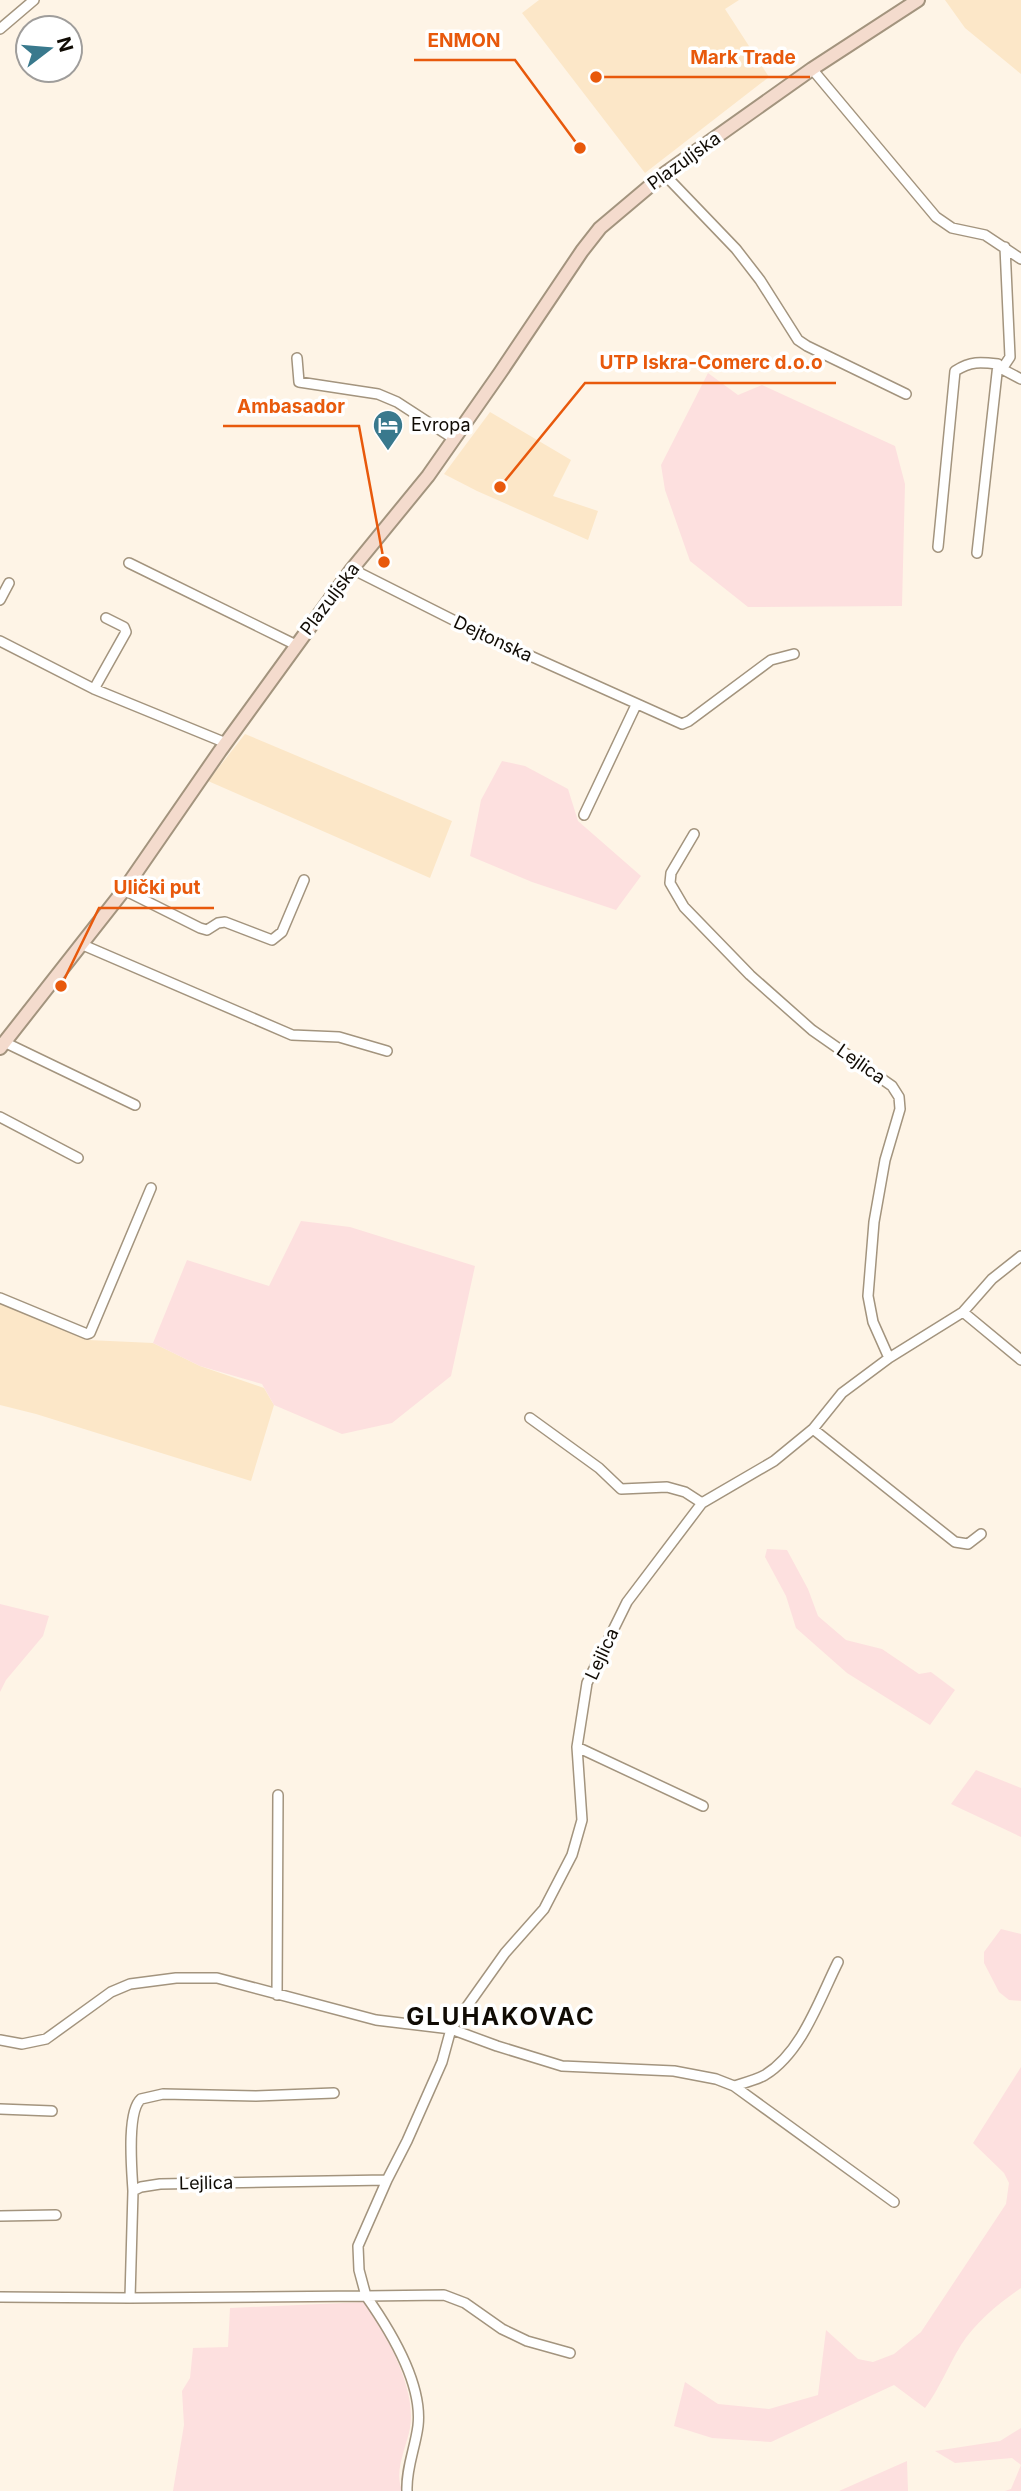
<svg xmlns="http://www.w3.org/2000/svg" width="1021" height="2491" font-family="Inter,sans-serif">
<rect width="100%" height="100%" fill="#fef4e6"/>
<path fill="#fce7c8" d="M 539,0 L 739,0 L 725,9 L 769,77 L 645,173 L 522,13 Z
M 945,0 L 1021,0 L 1021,74 L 965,28 Z
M 490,412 L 571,460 L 553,496 L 598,511 L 588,540 L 477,491 L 444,474 Z
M 245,734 L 452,821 L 430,878 L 208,781 Z
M 0,1299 L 88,1340 L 153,1343 L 200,1366 L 264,1388 L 274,1405 L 251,1481 L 36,1414 L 0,1405 Z"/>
<path fill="#fde0df" d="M 708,373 L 738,395 L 762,385 L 895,446 L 905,484 L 902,606 L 748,607 L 690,561 L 665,490 L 661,465 Z
M 502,761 L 525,766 L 568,789 L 578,821 L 641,876 L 616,910 L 532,882 L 470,856 L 481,800 Z
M 301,1221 L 350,1227 L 475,1266 L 451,1376 L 392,1423 L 342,1434 L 274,1405 L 262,1384 L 200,1366 L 153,1343 L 187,1260 L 269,1286 Z
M 767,1549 L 787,1550 L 808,1589 L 818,1616 L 846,1640 L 882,1649 L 919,1674 L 931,1672 L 955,1690 L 930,1725 L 847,1673 L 796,1628 L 786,1596 L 765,1557 Z
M 0,1604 L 49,1616 L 43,1636 L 6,1680 L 0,1692 Z
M 976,1770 L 1021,1788 L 1021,1837 L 951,1804 Z
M 1001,1929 L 1021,1934 L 1021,2001 L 1009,2000 L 999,1992 L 984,1963 L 984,1952 Z
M 1021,2067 L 1021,2288 C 998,2304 976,2322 961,2345 C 948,2366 940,2388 925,2408 L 894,2385 L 771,2442 L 712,2438 L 674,2426 L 685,2382 L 718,2404 L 769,2409 L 818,2395 L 826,2330 L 858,2359 L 873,2362 L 894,2354 L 921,2332 L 1006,2204 L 1009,2183 L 1004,2173 L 973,2143 Z
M 365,2302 C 386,2334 417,2389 410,2428 C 406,2449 394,2470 402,2491 L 173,2491 L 184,2425 L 182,2391 L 190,2378 L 193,2348 L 228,2347 L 230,2308 Z
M 1021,2428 L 1021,2491 L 1005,2491 L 1011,2489 L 1021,2465 L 1012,2458 L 955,2463 L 935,2451 L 1000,2441 Z
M 907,2461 L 908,2491 L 839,2491 Z"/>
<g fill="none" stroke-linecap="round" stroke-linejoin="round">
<g stroke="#a3947e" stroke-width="12">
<path id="street" d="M 0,29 L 34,0
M 812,69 L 936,217 L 952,228 L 985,235 L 1021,259
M 664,174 L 736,249 L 760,280 L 798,340 L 807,346 L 906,394
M 297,358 L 299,382 L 378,394 L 397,402 L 454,439
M 1002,369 L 1021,379
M 938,547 L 955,371 C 971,361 980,362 998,364 L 1002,369 L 1010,357 L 1005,247
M 977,553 L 998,364
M 129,563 L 296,645
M 352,569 L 477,632 L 682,724 L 689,721 L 771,660 L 794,654
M 0,600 L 9,583
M 0,641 L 94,689 L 226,743
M 94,689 L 126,632 L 124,627 L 106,618
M 584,815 L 636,705
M 694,834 L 671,873 L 670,883 L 684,907 L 750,975 L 812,1030 L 892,1086 L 899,1097 L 900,1109 L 885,1160 L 874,1222 L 868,1296 L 873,1322 L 889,1358
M 124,890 L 200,928 L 207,930 L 218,923 L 225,922 L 272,940 L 282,932 L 304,880
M 83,945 L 292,1035 L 339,1037 L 387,1051
M 4,1042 L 135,1105
M 0,1117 L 78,1158
M 0,1298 L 87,1334 L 90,1333 L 151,1188
M 963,1312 L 992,1279 L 1021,1256
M 530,1418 L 599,1468 L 621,1489 L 667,1487 L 685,1492 L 702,1503
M 813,1429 L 955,1542 L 968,1544 L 981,1534
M 577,1747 L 703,1806
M 277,1995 L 278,1795
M 0,2040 L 22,2044 L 46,2039 L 111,1992 L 130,1984 L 176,1978 L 217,1978 L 376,2020 L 451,2029 L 497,2046 L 562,2066 L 674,2071 L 716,2079 L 734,2086 C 744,2083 756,2080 765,2075 C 802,2052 819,2000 838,1962
M 734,2086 L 894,2202
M 0,2109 L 52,2111
M 133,2191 C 132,2172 126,2112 141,2099 L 163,2094 L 256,2096 L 334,2093
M 0,2216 L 56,2215
M 366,2296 L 444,2295 L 465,2303 L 502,2329 L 527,2341 L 570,2353
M 366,2296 C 390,2330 423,2383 418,2426 C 415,2449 406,2468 407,2491
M 0,2297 L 130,2298 L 133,2191 L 141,2187 L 160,2184 L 387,2180 L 407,2141 L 442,2062 L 451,2029 L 505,1953 L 544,1909 L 572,1855 L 582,1820 L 577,1747 L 587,1683 L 627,1602 L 702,1503 L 774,1461 L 813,1429 L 842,1393 L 889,1358 L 963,1312 L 1021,1360
M 130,2298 L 366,2296 L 359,2270 L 358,2246 L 387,2180"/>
</g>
<g stroke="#a3947e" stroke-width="16">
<path id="secondary" d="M 0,1048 L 124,890 L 220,751 L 352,569 L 428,476 L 500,373 L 582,251 L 600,228 L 664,174 L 812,69 L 918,0"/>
</g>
<use href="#street" stroke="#fff" stroke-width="9"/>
<use href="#secondary" stroke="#f4dbcd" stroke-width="12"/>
</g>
<defs>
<g id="hotel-pin" transform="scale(1.575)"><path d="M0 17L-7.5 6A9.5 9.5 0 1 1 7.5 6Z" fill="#39798d" stroke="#fff"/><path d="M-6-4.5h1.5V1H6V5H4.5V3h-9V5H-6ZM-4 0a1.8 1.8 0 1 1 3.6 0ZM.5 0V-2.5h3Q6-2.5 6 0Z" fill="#fff"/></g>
</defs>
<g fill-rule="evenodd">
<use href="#hotel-pin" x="388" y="425"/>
</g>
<g text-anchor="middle" stroke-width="7" stroke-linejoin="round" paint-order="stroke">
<g font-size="18" fill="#100b04" stroke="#fff">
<text transform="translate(684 161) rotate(-36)" y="6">Plazuljska</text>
<text transform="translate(330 599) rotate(-53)" y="6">Plazuljska</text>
<text transform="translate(493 639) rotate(25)" y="6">Dejtonska</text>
<text transform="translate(861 1064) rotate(35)" y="6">Lejlica</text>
<text transform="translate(602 1654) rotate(-65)" y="6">Lejlica</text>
<text transform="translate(206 2183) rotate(-1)" y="6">Lejlica</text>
</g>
<g font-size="18" fill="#100b04" stroke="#fff" text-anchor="start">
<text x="411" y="431">Evropa</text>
</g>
<g font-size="24" font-weight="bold" letter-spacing="2" fill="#100b04" stroke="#fff">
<text x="501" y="2025">GLUHAKOVAC</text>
</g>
</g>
<path fill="none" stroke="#e8590c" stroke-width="2.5" d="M580 148L515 60H414M596 77L677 77H810M500 487L585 383H836M384 562L359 426H223M61 986L99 908H214"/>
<g fill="#e8590c" stroke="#fff" stroke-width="2.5">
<circle cx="580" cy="148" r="7"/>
<circle cx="596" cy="77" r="7"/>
<circle cx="500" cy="487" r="7"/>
<circle cx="384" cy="562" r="7"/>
<circle cx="61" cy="986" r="7"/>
</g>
<g font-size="19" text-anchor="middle" font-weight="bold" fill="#e8590c" stroke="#fff" stroke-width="7" stroke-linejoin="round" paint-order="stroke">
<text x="464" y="47">ENMON</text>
<text x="743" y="64">Mark Trade</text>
<text x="711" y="369">UTP Iskra-Comerc d.o.o</text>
<text x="291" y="413">Ambasador</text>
<text x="157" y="894">Ulički put</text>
</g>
<g transform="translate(49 49) rotate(74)"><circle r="33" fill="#ffffff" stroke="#9f9d9b" stroke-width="2"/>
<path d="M0-5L12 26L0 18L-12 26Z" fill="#39798d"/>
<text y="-10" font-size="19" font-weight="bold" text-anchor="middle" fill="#100b04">N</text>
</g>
</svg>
